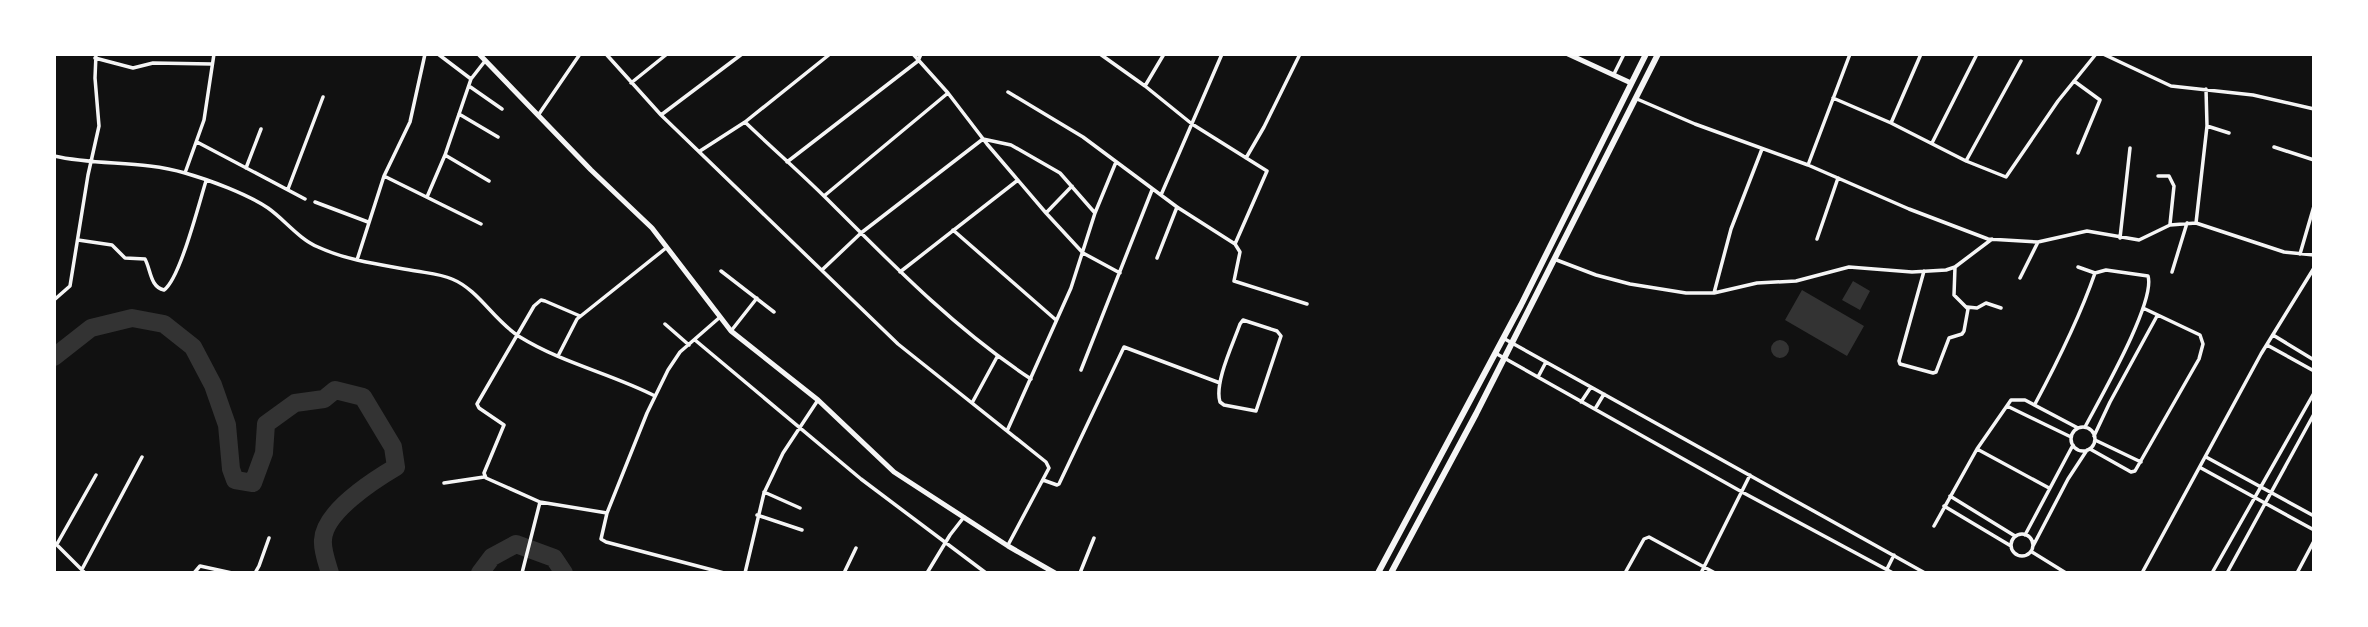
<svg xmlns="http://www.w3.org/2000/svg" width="2368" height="627" font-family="'Noto Sans',sans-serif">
<rect width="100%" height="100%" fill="#111"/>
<path fill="#333" d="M 1853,281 L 1870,291 L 1860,310 L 1842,300 Z
M 1802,290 L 1864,326 L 1847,356 L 1785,320 Z
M1771 349a9 9 0 1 1 18 0a9 9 0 1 1-18 0Z"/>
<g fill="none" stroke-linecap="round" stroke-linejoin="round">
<path stroke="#333" stroke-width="18" d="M 54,357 L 91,328 L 132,318 L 164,324 L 193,347 L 213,385 L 227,425 L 231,469 L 235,480 L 253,483 L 264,453 L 266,424 L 295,403 L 324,399 L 335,390 L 363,397 L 393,447 L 396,467 C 374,480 324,512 323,540 C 322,550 327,563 330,573
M 480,573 L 492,557 L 516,544 L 554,558 L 564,573"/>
<path stroke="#f5f5f5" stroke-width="3.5" d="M 438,54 L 471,79
M 606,54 L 661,115 L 898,344 L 1046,462 L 1049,468 L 1008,545
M 913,54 L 948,93 L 987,144 L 1046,213 L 1083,253 L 1120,273
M 1100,54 L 1145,86 L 1192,124 L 1267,171 L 1235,244
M 2103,54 L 2171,86 L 2253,95 L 2314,109
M 95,58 L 133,68 L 153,63 L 212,64
M 918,61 L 921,54
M 1614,74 L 1624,54
M 2074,81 L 2100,100 L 2078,153
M 631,83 L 667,54
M 469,86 L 502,109
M 1145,86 L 1164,54
M 1008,92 L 1083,137 L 1177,207 L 1235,244 L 1240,252 L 1234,281 L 1307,304
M 1833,98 L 1891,123 L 1966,161 L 2006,177 L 2058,101 L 2096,54
M 1637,99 L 1695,124 L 1808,165 L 1909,209 L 1988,239 L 2038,242 L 2087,231 L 2139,240 L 2170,225 L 2196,223 L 2284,252 L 2314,255
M 459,114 L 498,137
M 539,114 L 580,54
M 661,115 L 742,54
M 745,122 C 772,148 801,173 827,199 C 891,263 955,329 1031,379
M 1891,123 L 1921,54
M 2207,126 L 2229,133
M 197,142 L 305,199
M 1932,143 L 1977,54
M 2274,147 L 2314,160
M 700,151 L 745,122 L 830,54
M 445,155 L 489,181
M 54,156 C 98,166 142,160 185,173 C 210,180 247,194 268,208 C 285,220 299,239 318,247 C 348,261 383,265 416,271 C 427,273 441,274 452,279 C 479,290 494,321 520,337 C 562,363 612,374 655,396
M 1246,158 L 1264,127 L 1300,54
M 1966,161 L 2021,61
M 787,162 L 918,61
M 1808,165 L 1850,54
M 246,168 L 261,129
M 185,173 L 204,120 L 214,54
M 384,176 L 481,224
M 2158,176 L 2169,176 L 2174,186 L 2170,224
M 288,189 L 323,97
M 1161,195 L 1222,54
M 824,196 L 948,93
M 427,197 L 445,155 L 471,79 L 485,61
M 315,202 L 368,222
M 1046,213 L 1072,186
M 2196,223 L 2207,126 L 2206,89
M 953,230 L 1056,320
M 2120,238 L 2130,148
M 1817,239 L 1838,178
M 78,240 L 112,245 L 125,258 L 145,259 C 151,270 150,287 164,290 C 180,279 199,203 206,181
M 2300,254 L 2314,206
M 1157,258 L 1177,207
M 1554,259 L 1596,275 L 1630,284 L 1686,293 L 1714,293 L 1757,283 L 1796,281 L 1849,267 L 1912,272 L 1946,270 L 1955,267 L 1992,239
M 357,260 L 384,176 L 410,122 L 425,54
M 2078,267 L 2095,273 L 2106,270 L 2148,276 C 2156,302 2099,400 2085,427
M 822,270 L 861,233 L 983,139 L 1011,145 L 1060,173 L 1095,213
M 721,271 L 774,312
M 1924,271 L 1899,361 L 1900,364 L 1933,373 L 1936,372 L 1949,338 L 1962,334 L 1964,331 L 1968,309 L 1954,295 L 1955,267
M 900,272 L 1018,180
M 2172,272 L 2187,223
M 2020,278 L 2038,242
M 1714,293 L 1731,229 L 1762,149
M 54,300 L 70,286 L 88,175 L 99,126 L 95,78 L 96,54
M 1967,307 L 1977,308 L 1986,303 L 2001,308
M 580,316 L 545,301 L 541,300 L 534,306 L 477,404 L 479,408 L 504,425 L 484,473 L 486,478 L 540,502 L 607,513
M 719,318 L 680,352 L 668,370 L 647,413 L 607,513 L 601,539 L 606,542 L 724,573
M 1243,320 L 1277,331 L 1281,336 L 1256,411 L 1224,405 L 1220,402 C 1214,383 1233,344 1240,324 Z
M 665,324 L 689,345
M 731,331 L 757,298
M 2273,335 L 2314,360
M 1503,338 L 1925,573
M 695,340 L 861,479 L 986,573
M 2267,345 L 2314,371
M 1497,354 L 1742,492 L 1893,573
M 558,356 L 577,319 L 666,248
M 1081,370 L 1152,190
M 1538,377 L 1546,362
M 1581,402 L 1591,387
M 972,403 L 997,357
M 2035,404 C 2058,361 2079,319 2095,273
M 2007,406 L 2071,437
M 1595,409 L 1604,394
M2071 439a12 12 0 1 1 24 0a12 12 0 1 1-24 0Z
M 1007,431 L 1071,288 L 1095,213 L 1116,162
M 2094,436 L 2110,402 L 2157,316
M 2095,440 L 2141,462
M 1977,449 L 2049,488
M 2090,449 L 2131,472 L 2135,471 L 2199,359 L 2203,344 L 2200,335 L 2143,308
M 2206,457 L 2314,516
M 2201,468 L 2314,530
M 1043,480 L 1057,485 L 1059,484 L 1124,347 L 1220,383
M 444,483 L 484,477
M 764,492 L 800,508
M 1950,496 L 2015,536
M 1944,506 L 2011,546
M 757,515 L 802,530
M 1934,526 L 1977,449 L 2011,400 L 2025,400 L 2078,428
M2011 545a11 11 0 1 1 22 0a11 11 0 1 1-22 0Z
M 2025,535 L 2073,445
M 54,542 L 85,573
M 57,544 L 96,475
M 2033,546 L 2068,479 L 2087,450
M 2032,552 L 2066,573
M 80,573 L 142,457
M 194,573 L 200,566 L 232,573
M 255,573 L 259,566 L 269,538
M 522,573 L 540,502
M 745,573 L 764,493 L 783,453 L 818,400
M 844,573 L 856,548
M 927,573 L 950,535 L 964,517
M 1080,573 L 1094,538
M 1625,573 L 1644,539 L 1649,537 L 1715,573
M 1701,573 L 1750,475
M 1885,573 L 1894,555
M 2142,573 L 2261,354 L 2314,268
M 2212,573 L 2314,393
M 2227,573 L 2314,414
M 2297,573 L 2314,541"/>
<path stroke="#f5f5f5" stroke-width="5" d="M 479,54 L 591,170 L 652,228 L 731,331 L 818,400 L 894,472 L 1008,546 L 1055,573
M 1568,54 L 1631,83"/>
<path stroke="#f5f5f5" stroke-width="6" d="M 1378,573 L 1521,305 L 1646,54
M 1391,573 L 1476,414 L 1658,54"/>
</g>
<rect width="2368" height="627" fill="none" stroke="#ffffff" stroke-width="112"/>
</svg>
